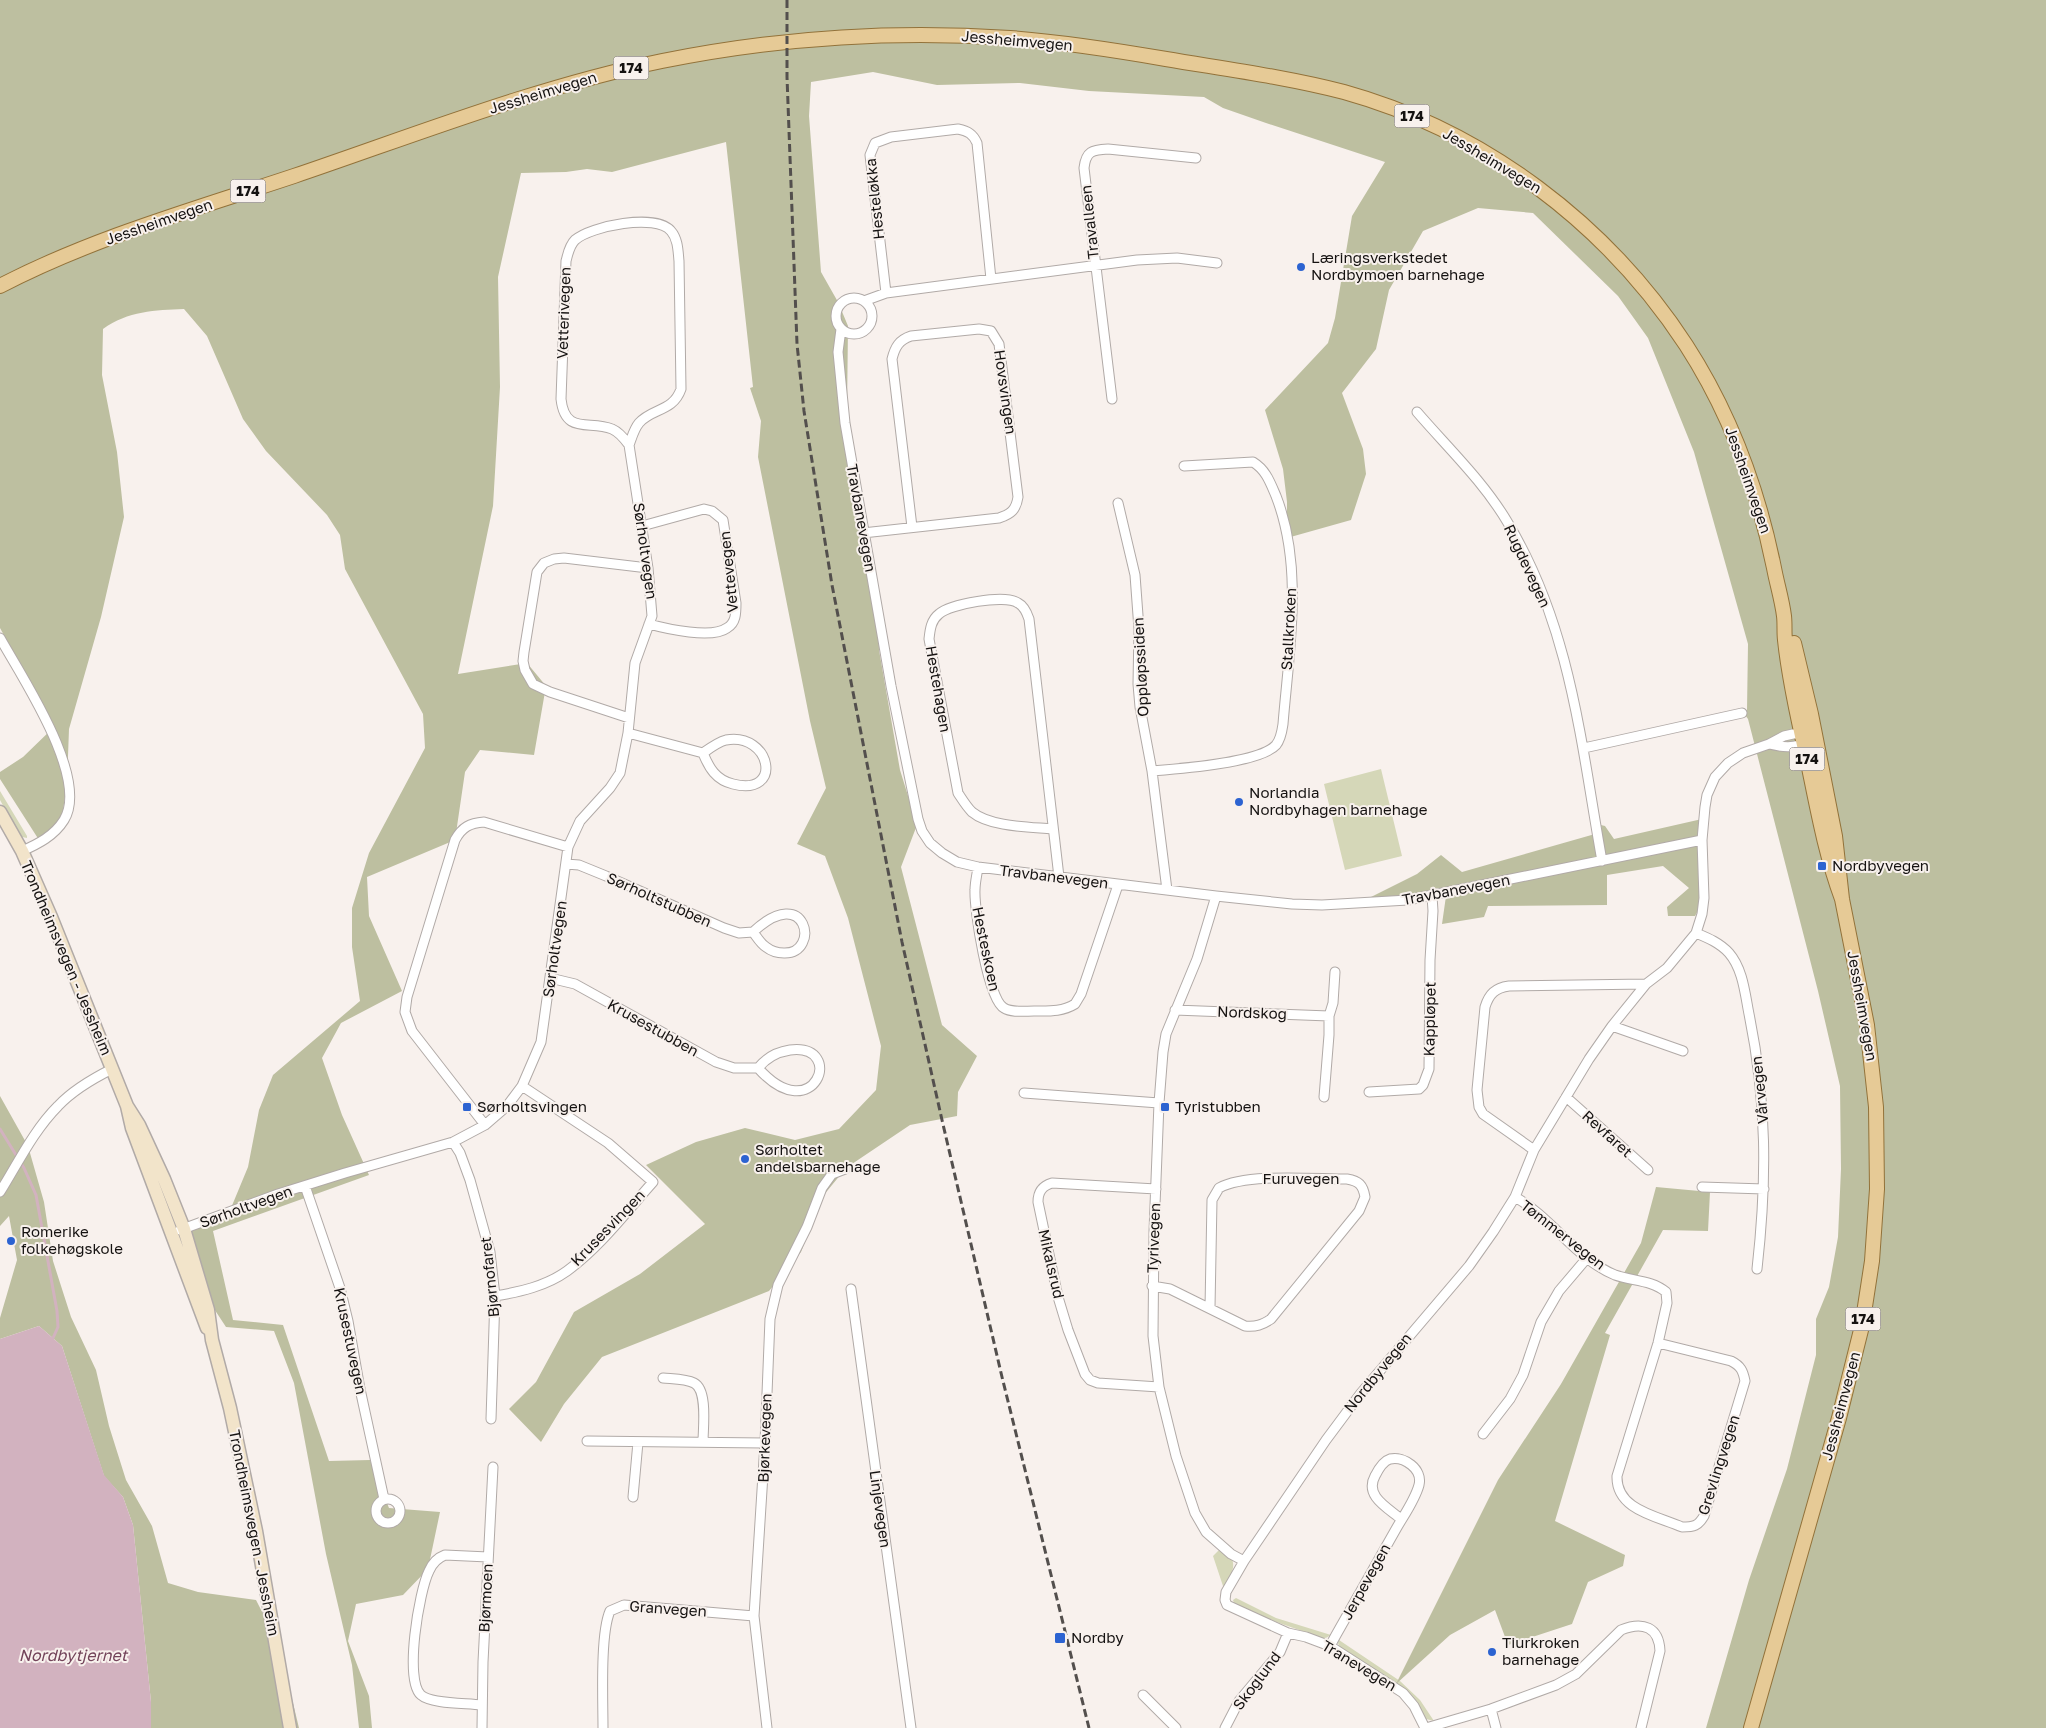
<svg xmlns="http://www.w3.org/2000/svg" width="2046" height="1728" font-family="'Golos Text',sans-serif">
<rect width="100%" height="100%" fill="#f8f1ed"/>
<path fill="#d5d7b8" d="M 1381,769 L 1402,856 L 1345,870 L 1324,784 Z
M 0,791 L 27,836 L 27,838 L 22,837 L 18,833 L 0,800 Z
M 1219,1550 C 1242,1557 1232,1574 1224,1589 L 1213,1556 Z
M 1236,1598 L 1276,1618 L 1331,1635 L 1324,1639 C 1294,1627 1263,1620 1234,1603 L 1233,1600 Z
M 1339,1640 L 1400,1681 L 1420,1700 L 1434,1721 L 1426,1719 C 1404,1682 1371,1671 1339,1646 L 1338,1643 Z"/>
<path fill="#bdbfa0" d="M 0,0 L 2046,0 L 2046,1728 L 1706,1728 L 1749,1580 L 1787,1469 L 1816,1355 L 1816,1319 L 1829,1287 L 1838,1237 L 1841,1169 L 1840,1086 L 1818,991 L 1748,719 L 1743,712 L 1747,710 L 1748,644 L 1694,452 L 1648,338 L 1618,296 L 1533,213 L 1478,208 L 1423,231 L 1389,290 L 1376,349 L 1342,393 L 1363,449 L 1366,474 L 1351,520 L 1287,538 L 1287,502 L 1283,469 L 1265,410 L 1328,343 L 1335,318 L 1352,216 L 1385,162 L 1266,123 L 1223,108 L 1204,97 L 1089,91 L 1020,83 L 937,85 L 873,72 L 811,82 L 809,116 L 821,272 L 838,302 L 848,326 L 847,411 L 878,606 L 879,650 L 900,770 L 917,825 L 901,867 L 942,1025 L 977,1056 L 958,1092 L 957,1116 L 910,1125 L 846,1168 L 823,1196 L 801,1252 L 769,1291 L 602,1357 L 564,1404 L 541,1442 L 509,1409 L 536,1382 L 574,1312 L 640,1274 L 705,1224 L 646,1165 L 696,1142 L 745,1128 L 795,1140 L 839,1129 L 876,1090 L 881,1046 L 848,918 L 825,856 L 797,844 L 826,788 L 810,721 L 758,457 L 761,421 L 750,388 L 753,387 L 726,142 L 612,172 L 587,169 L 566,172 L 521,173 L 498,277 L 500,387 L 493,506 L 458,674 L 527,663 L 546,686 L 534,755 L 480,750 L 465,772 L 455,840 L 367,877 L 369,916 L 402,991 L 341,1023 L 322,1058 L 342,1115 L 369,1175 L 213,1231 L 233,1320 L 283,1325 L 329,1461 L 370,1460 L 389,1508 L 440,1512 L 428,1569 L 403,1595 L 356,1604 L 348,1641 L 369,1696 L 372,1728 L 359,1728 L 352,1665 L 326,1554 L 294,1383 L 274,1331 L 226,1327 L 201,1289 L 189,1231 L 231,1208 L 248,1167 L 259,1110 L 273,1075 L 360,1001 L 352,947 L 352,908 L 369,853 L 425,748 L 423,714 L 345,569 L 340,535 L 327,515 L 266,451 L 243,419 L 207,336 L 184,309 C 155,310 128,311 103,329 L 102,375 L 117,452 L 124,517 L 101,617 L 69,729 L 67,783 L 61,824 L 39,840 L 0,779 L 0,772 L 23,757 L 54,727 L 0,628 Z
M 1702,819 L 1699,837 L 1708,892 L 1695,916 L 1668,916 L 1667,907 L 1689,888 L 1663,866 L 1607,875 L 1607,905 L 1488,906 L 1484,917 L 1442,924 L 1446,896 L 1357,904 L 1417,874 L 1441,855 L 1462,872 L 1602,832 L 1601,825 L 1605,826 L 1614,839 Z
M 0,1096 L 28,1146 L 44,1202 L 53,1261 L 71,1317 L 96,1370 L 109,1426 L 126,1480 L 152,1526 L 168,1583 L 198,1592 L 256,1600 L 279,1645 L 299,1728 L 151,1728 L 151,1702 L 133,1525 L 123,1497 L 104,1476 L 62,1346 L 39,1326 L 0,1339 L 0,1318 L 17,1260 L 9,1216 L 0,1226 Z
M 1656,1187 L 1710,1192 L 1708,1231 L 1663,1230 L 1605,1333 L 1610,1335 L 1555,1521 L 1625,1555 L 1623,1566 L 1588,1582 L 1572,1624 L 1508,1645 L 1495,1610 L 1450,1635 L 1396,1684 L 1498,1480 L 1561,1384 L 1641,1243 Z"/>
<path fill="#d2b2bf" d="M 39,1326 L 62,1346 L 104,1475 L 123,1497 L 133,1525 L 151,1702 L 151,1728 L 0,1728 L 0,1339 Z"/>
<g fill="none" stroke-linecap="round" stroke-linejoin="round">
<path stroke="#d2b2bf" stroke-width="3" d="M 0,1129 L 24,1168 L 36,1195 L 57,1311 L 58,1327 L 53,1338"/>
<g stroke="#b1aaa7" stroke-width="11">
<path id="street" d="M 886,293 L 870,155 L 875,143 L 891,137 L 958,129 C 968,131 973,134 977,143 L 991,279
M836 316a18 18 0 1 1 36 0a18 18 0 1 1-36 0Z
M 864,301 L 886,293 L 1137,260 L 1177,258 L 1217,263
M 841,329 L 838,352 L 845,423 L 891,686 L 918,819 L 922,831 L 930,843 L 942,853 L 957,862 L 978,867 L 1216,896 L 1292,904 L 1322,905 L 1408,900 L 1702,840
M 1112,399 L 1084,168 C 1086,151 1092,150 1108,149 L 1196,158
M 1417,412 C 1448,448 1484,482 1508,523 C 1571,628 1581,744 1602,861
M 1118,503 L 1135,575 L 1139,629 L 1138,684 L 1140,707 L 1152,771 L 1167,890
M 642,526 L 704,509 L 712,511 L 723,520 L 736,603 C 736,613 736,623 727,628 C 712,639 667,629 649,624
M 863,533 L 999,518 C 1011,514 1016,510 1018,497 L 999,344 L 991,331 L 979,329 L 911,336 C 899,340 895,347 892,359 L 912,527
M 0,638 C 21,676 90,778 64,820 C 54,836 38,844 22,851
M 629,718 L 550,692 L 533,684 L 525,670 L 523,661 L 524,652 L 537,572 L 544,563 L 554,559 L 564,558 L 648,568
M 628,733 L 703,753 C 709,768 716,780 733,784 C 784,797 771,732 726,740 C 718,742 710,748 703,753
M 1769,744 C 1781,747 1797,749 1808,741
M 1584,748 L 1742,713
M 1152,771 C 1177,769 1260,763 1276,745 C 1281,739 1282,731 1283,724 C 1289,649 1304,568 1276,496 C 1270,482 1266,470 1253,462 L 1184,466
M 1052,829 C 1030,827 990,827 972,812 C 966,806 962,799 958,793 L 929,639 C 930,630 931,620 939,614 C 950,604 1005,594 1018,603 C 1024,606 1027,613 1029,619 L 1059,877
M 566,864 L 579,865 L 606,876 L 724,928 L 739,933 L 753,932 C 757,937 760,943 766,947 C 771,951 778,953 784,953 C 821,954 807,881 753,932
M 978,867 C 977,875 975,882 975,890 C 974,909 988,1000 1004,1008 C 1012,1013 1025,1011 1034,1011 C 1049,1011 1062,1012 1075,1004 L 1081,994 L 1118,885
M 1216,896 L 1197,959 L 1166,1034 L 1163,1052 L 1159,1103 L 1154,1231 L 1153,1336 L 1159,1387 L 1176,1456 L 1195,1513 L 1206,1532 L 1231,1554 L 1244,1561
M 1696,933 C 1708,938 1720,943 1729,953 C 1743,969 1745,994 1749,1014 C 1767,1102 1767,1180 1757,1269
M 550,978 L 575,984 L 716,1062 L 734,1068 L 758,1068 C 814,1131 847,1043 790,1050 C 777,1052 766,1058 758,1068
M 1175,1010 L 1329,1016
M 1612,1026 L 1683,1051
M 1369,1092 L 1419,1089 L 1423,1085 L 1429,1069 L 1430,960 L 1433,911 L 1432,896
M 1024,1093 L 1159,1103
M 1324,1097 L 1329,1035 L 1329,1016 L 1333,1003 L 1335,972
M 1566,1097 L 1648,1170
M 485,1125 L 412,1031 L 405,1012 L 407,997 L 455,840 C 462,827 470,823 484,822 L 568,847
M 453,1142 L 460,1153 L 470,1180 L 490,1252 L 495,1296 L 491,1419
M 1534,1150 L 1483,1114 L 1479,1107 L 1477,1090 L 1485,1007 C 1489,994 1495,988 1509,986 L 1646,984
M 305,1186 L 340,1288 L 348,1321 L 360,1389 L 384,1499
M 1702,1187 L 1764,1189
M 1156,1189 L 1052,1183 C 1042,1186 1038,1192 1038,1202 L 1058,1297 L 1068,1330 L 1085,1374 L 1090,1380 L 1098,1383 L 1159,1387
M 0,1192 C 18,1163 34,1130 58,1106 C 73,1090 92,1079 112,1069
M 1515,1197 C 1552,1218 1576,1259 1615,1275 C 1632,1281 1652,1280 1666,1292 L 1667,1303 L 1658,1343 L 1617,1476 C 1616,1510 1657,1516 1682,1527 C 1694,1527 1698,1526 1704,1516 L 1745,1381 C 1743,1371 1741,1366 1731,1361 L 1658,1343
M 180,1230 L 278,1194 L 345,1173 L 453,1142 L 485,1125 L 507,1106 L 522,1086 L 541,1042 L 568,847 L 580,821 L 610,788 L 620,773 L 628,733 L 635,663 L 652,616 L 648,568 L 629,445 C 632,437 634,429 639,423 C 652,408 673,412 681,389 L 679,261 C 678,251 678,239 671,231 C 656,213 591,226 575,240 C 569,246 568,254 566,261 L 561,399 C 565,435 589,420 612,429 C 619,432 624,438 629,445
M 1152,1286 L 1170,1289 L 1245,1326 C 1256,1327 1262,1325 1271,1319 L 1359,1211 L 1365,1197 C 1363,1185 1359,1181 1347,1179 C 1313,1179 1247,1173 1219,1188 L 1212,1200 L 1210,1308
M 851,1289 L 911,1728
M 495,1296 C 520,1292 546,1286 567,1271 C 600,1247 626,1212 653,1182 L 608,1143 L 522,1086
M 663,1378 C 672,1379 686,1379 694,1383 C 708,1390 703,1428 703,1442
M 1483,1434 L 1510,1399 L 1523,1375 L 1541,1322 L 1559,1291 L 1587,1258
M 587,1441 L 765,1443
M 633,1497 L 638,1442
M376 1511a12 12 0 1 1 24 0a12 12 0 1 1-24 0Z
M 1330,1646 L 1336,1635 C 1356,1599 1376,1564 1396,1529 C 1404,1515 1415,1500 1419,1485 C 1423,1469 1404,1456 1390,1459 C 1383,1461 1378,1470 1375,1476 C 1364,1496 1388,1508 1401,1519
M 1143,1695 L 1176,1728
M 481,1705 C 467,1703 431,1704 421,1695 C 404,1680 419,1591 429,1571 C 432,1564 437,1558 445,1555 L 488,1557
M 1491,1709 L 1496,1728
M 482,1728 L 483,1662 L 493,1467
M 603,1728 C 603,1700 600,1634 610,1611 L 624,1605 L 754,1616
M 767,1728 L 754,1616 L 765,1443 L 770,1319 L 778,1285 L 807,1227 L 822,1188 L 832,1174 L 845,1169
M 1225,1728 L 1239,1701 L 1280,1652 L 1288,1633
M 1425,1728 L 1414,1706 L 1403,1693 L 1330,1646 L 1306,1637 L 1288,1633 L 1227,1605 L 1225,1600 L 1226,1592 L 1244,1561 L 1326,1440 L 1361,1393 L 1469,1266 L 1493,1232 L 1515,1197 L 1534,1150 L 1589,1059 L 1612,1026 L 1646,984 L 1667,968 L 1696,933 L 1702,914 L 1704,898 L 1702,840 L 1705,807 L 1707,795 L 1715,777 L 1728,763 L 1743,753 L 1769,744 L 1784,736 L 1793,734 L 1806,734
M 1426,1728 L 1491,1709 L 1556,1685 L 1576,1674 L 1621,1630 C 1643,1621 1659,1627 1660,1651 L 1641,1728"/>
</g>
<g stroke="#b1aaa7" stroke-width="15">
<path id="secondary" d="M 0,812 L 22,851 L 51,917 L 127,1106 L 132,1128 L 207,1328
M 127,1106 L 139,1125 L 164,1179 L 184,1229 L 208,1310 L 212,1340 L 230,1408 L 256,1531 L 290,1728"/>
</g>
<g stroke="#92723a" stroke-width="16">
<path id="primary" d="M 0,286 C 92,238 195,209 294,176 C 415,135 536,87 662,61 C 776,38 894,30 1010,38 C 1063,42 1114,50 1166,59 C 1225,69 1286,77 1344,92 C 1484,131 1607,224 1686,345 C 1730,413 1758,489 1774,568 C 1777,584 1782,600 1784,616 C 1785,624 1784,632 1785,640 C 1789,679 1798,719 1807,758 C 1817,806 1825,853 1842,899
M 1751,1728 L 1839,1418 L 1862,1326 L 1872,1261 L 1877,1189 L 1876,1107 L 1867,1025 L 1842,899 L 1835,836 L 1811,714 L 1794,643"/>
</g>
<use href="#street" stroke="#fff" stroke-width="9"/>
<use href="#secondary" stroke="#f2e4ca" stroke-width="12"/>
<use href="#primary" stroke="#e6ca96" stroke-width="14"/>
<path stroke="#534f4d" stroke-width="3" stroke-dasharray="8 4" stroke-linecap="butt" d="M 787,0 L 787,77 L 797,344 L 804,411 L 832,585 L 902,942 L 942,1120 L 1002,1377 L 1089,1728"/>
</g>
<g fill="#2c63d1" stroke="#f8f1ed" stroke-width="2">
<circle cx="1301" cy="267" r="5"/>
<circle cx="1239" cy="802" r="5"/>
<rect x="1817" y="861" width="10" height="10" rx="2.5"/>
<rect x="462" y="1102" width="10" height="10" rx="2.5"/>
<rect x="1160" y="1102" width="10" height="10" rx="2.5"/>
<circle cx="745" cy="1159" r="5"/>
<circle cx="11" cy="1241" r="5"/>
<rect x="1054" y="1632" width="12" height="12" rx="2.5"/>
<circle cx="1492" cy="1652" r="5"/>
</g>
<g text-anchor="middle" stroke-width="4" stroke-linejoin="round" paint-order="stroke">
<g fill="#f8f1ed" stroke="#595553" stroke-width="1">
<rect x="613.5" y="56.5" width="35" height="23" rx="4"/>
<rect x="1394.5" y="104.5" width="35" height="23" rx="4"/>
<rect x="230.5" y="179.5" width="35" height="23" rx="4"/>
<rect x="1789.5" y="747.5" width="35" height="23" rx="4"/>
<rect x="1845.5" y="1307.5" width="35" height="23" rx="4"/>
</g>
<g font-size="14" font-weight="bold" fill="#151211">
<text x="631" y="73">174</text>
<text x="1412" y="121">174</text>
<text x="248" y="196">174</text>
<text x="1807" y="764">174</text>
<text x="1863" y="1324">174</text>
</g>
<g font-size="15" fill="#151211" stroke="#f8f1ed">
<text transform="translate(1017 41) rotate(5)" y="5">Jessheimvegen</text>
<text transform="translate(543 93) rotate(-17)" y="5">Jessheimvegen</text>
<text transform="translate(1492 161) rotate(31)" y="5">Jessheimvegen</text>
<text transform="translate(875 199) rotate(-96)" y="5">Hesteløkka</text>
<text transform="translate(159 222) rotate(-19)" y="5">Jessheimvegen</text>
<text transform="translate(1090 222) rotate(-96)" y="5">Travalleen</text>
<text transform="translate(564 313) rotate(-88)" y="5">Vetterivegen</text>
<text transform="translate(1005 392) rotate(82)" y="5">Hovsvingen</text>
<text transform="translate(1748 480) rotate(71)" y="5">Jessheimvegen</text>
<text transform="translate(861 518) rotate(80)" y="5">Travbanevegen</text>
<text transform="translate(645 551) rotate(82)" y="5">Sørholtvegen</text>
<text transform="translate(1527 566) rotate(65)" y="5">Rugdevegen</text>
<text transform="translate(729 572) rotate(-96)" y="5">Vettevegen</text>
<text transform="translate(1289 629) rotate(-87)" y="5">Stallkroken</text>
<text transform="translate(1141 667) rotate(-93)" y="5">Oppløpssiden</text>
<text transform="translate(938 689) rotate(80)" y="5">Hestehagen</text>
<text transform="translate(1054 877) rotate(7)" y="5">Travbanevegen</text>
<text transform="translate(1456 890) rotate(-11)" y="5">Travbanevegen</text>
<text transform="translate(659 900) rotate(24)" y="5">Sørholtstubben</text>
<text transform="translate(555 949) rotate(-82)" y="5">Sørholtvegen</text>
<text transform="translate(986 949) rotate(78)" y="5">Hesteskoen</text>
<text transform="translate(66 958) rotate(67)" y="5">Trondheimsvegen - Jessheim</text>
<text transform="translate(1862 1006) rotate(80)" y="5">Jessheimvegen</text>
<text transform="translate(1252 1013) rotate(2)" y="5">Nordskog</text>
<text transform="translate(1430 1019) rotate(-89)" y="5">Kappløpet</text>
<text transform="translate(653 1028) rotate(29)" y="5">Krusestubben</text>
<text transform="translate(1760 1090) rotate(-96)" y="5">Vårvegen</text>
<text transform="translate(1607 1134) rotate(42)" y="5">Revfaret</text>
<text x="1301" y="1184">Furuvegen</text>
<text transform="translate(246 1207) rotate(-20)" y="5">Sørholtvegen</text>
<text transform="translate(608 1228) rotate(-46)" y="5">Krusesvingen</text>
<text transform="translate(1563 1235) rotate(38)" y="5">Tømmervegen</text>
<text transform="translate(1154 1238) rotate(-88)" y="5">Tyrivegen</text>
<text transform="translate(1051 1264) rotate(77)" y="5">Mikalsrud</text>
<text transform="translate(490 1277) rotate(-96)" y="5">Bjørnofaret</text>
<text transform="translate(350 1341) rotate(78)" y="5">Krusestuvegen</text>
<text transform="translate(1378 1373) rotate(-51)" y="5">Nordbyvegen</text>
<text transform="translate(1841 1406) rotate(-75)" y="5">Jessheimvegen</text>
<text transform="translate(765 1438) rotate(-88)" y="5">Bjørkevegen</text>
<text transform="translate(1719 1465) rotate(-72)" y="5">Grevlingvegen</text>
<text transform="translate(880 1509) rotate(82)" y="5">Linjevegen</text>
<text transform="translate(254 1533) rotate(79)" y="5">Trondheimsvegen - Jessheim</text>
<text transform="translate(1366 1582) rotate(-61)" y="5">Jerpevegen</text>
<text transform="translate(486 1598) rotate(-87)" y="5">Bjørmoen</text>
<text transform="translate(668 1609) rotate(4)" y="5">Granvegen</text>
<text transform="translate(1359 1666) rotate(31)" y="5">Tranevegen</text>
<text transform="translate(1257 1681) rotate(-53)" y="5">Skoglund</text>
</g>
<g font-size="15" fill="#151211" stroke="#f8f1ed" text-anchor="start">
<text x="1311" y="263">Læringsverkstedet<tspan x="1311" dy="17">Nordbymoen barnehage</tspan></text>
<text x="1249" y="798">Norlandia<tspan x="1249" dy="17">Nordbyhagen barnehage</tspan></text>
<text x="1832" y="871">Nordbyvegen</text>
<text x="477" y="1112">Sørholtsvingen</text>
<text x="1175" y="1112">Tyristubben</text>
<text x="755" y="1155">Sørholtet<tspan x="755" dy="17">andelsbarnehage</tspan></text>
<text x="21" y="1237">Romerike<tspan x="21" dy="17">folkehøgskole</tspan></text>
<text x="1071" y="1643">Nordby</text>
<text x="1502" y="1648">Tiurkroken<tspan x="1502" dy="17">barnehage</tspan></text>
</g>
<g font-size="16" font-style="italic" fill="#73445a" stroke="#f8f1ed">
<text x="73" y="1661">Nordbytjernet</text>
</g>
</g>
</svg>
